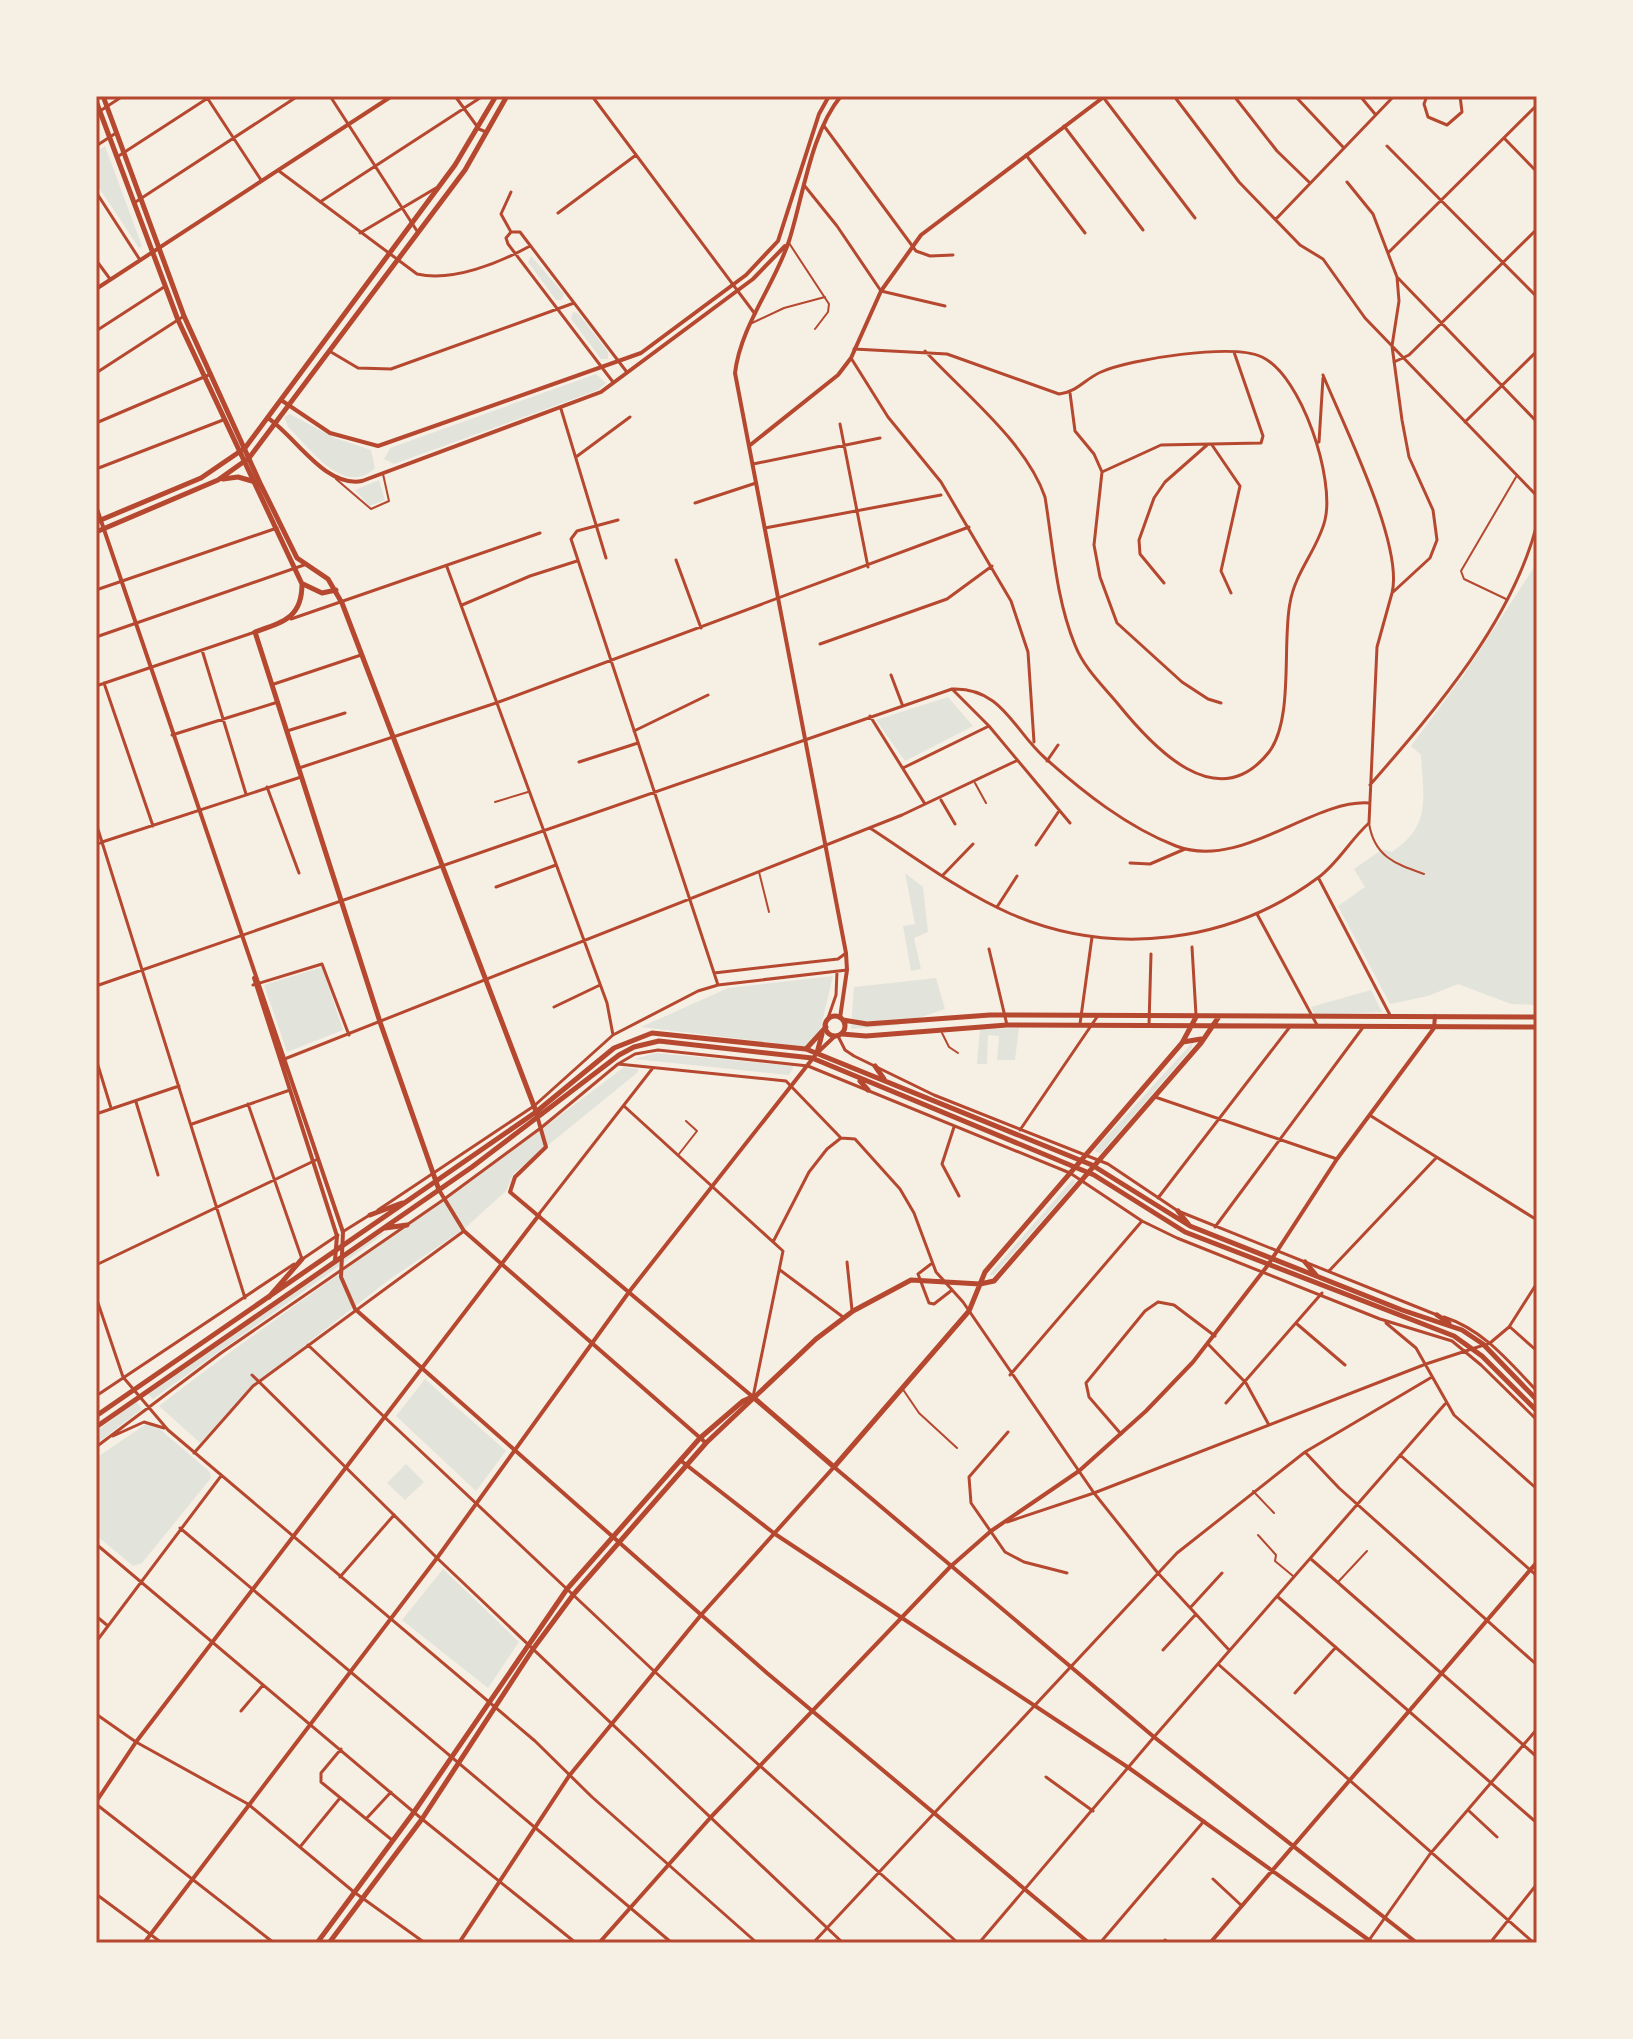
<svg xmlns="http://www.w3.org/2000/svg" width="1633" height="2039" font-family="'Asap Condensed',sans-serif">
<rect width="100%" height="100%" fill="#f6efe4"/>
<path fill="#e2e4dc" d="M 105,146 L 142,246 L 139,248 L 96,183 L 96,152 Z
M 531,256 L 564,294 L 562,300 L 556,300 L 528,262 Z
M 573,312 L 578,313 L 608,352 L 608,359 L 601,359 L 571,319 Z
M 596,374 L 606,383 L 598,390 L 394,464 L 384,459 L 390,448 Z
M 290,414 L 335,438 L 371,450 L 375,468 C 344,498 310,448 288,427 L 284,417 Z
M 379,480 L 385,500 L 369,506 L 355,490 Z
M 1537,563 L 1537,1005 L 1511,1004 L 1458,984 L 1428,996 L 1390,1004 L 1338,906 L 1365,887 L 1354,869 L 1383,849 L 1392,852 C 1432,825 1423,798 1421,755 L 1411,746 L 1463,676 Z
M 948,697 L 973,726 L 905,761 L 876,720 Z
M 905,873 L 923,887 L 928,932 L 914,938 L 921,969 L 911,971 L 903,926 L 915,924 Z
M 322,967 L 343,1030 L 287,1052 L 264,985 Z
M 833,976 L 820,1031 L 809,1047 L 641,1027 L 728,988 Z
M 936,978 L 945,1009 L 898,1025 L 851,1029 L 854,987 Z
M 1371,990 L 1382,1012 L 1315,1015 L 1311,1007 Z
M 1019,1028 L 1015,1060 L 997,1060 L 999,1036 L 988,1035 L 987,1064 L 977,1064 L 980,1029 Z
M 1193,1042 L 1192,1048 L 1101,1153 L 1096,1152 L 1095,1149 Z
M 656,1053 L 794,1066 L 789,1075 L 634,1059 Z
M 624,1067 L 638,1069 L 638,1072 L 514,1173 L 506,1191 L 464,1229 L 390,1279 L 251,1387 L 200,1443 L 159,1406 C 311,1289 472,1185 624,1067 Z
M 1073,1179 L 1076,1182 L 994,1275 L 989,1275 Z
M 388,1231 L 153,1399 L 147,1393 L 367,1241 Z
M 425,1379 L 506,1451 L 476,1491 L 396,1416 Z
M 136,1401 L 142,1409 L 96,1444 L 96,1432 Z
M 146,1424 L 155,1425 L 210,1472 L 211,1478 L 142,1563 L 133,1566 L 96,1535 L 96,1458 Z
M 406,1464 L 424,1482 L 405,1500 L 387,1483 Z
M 443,1569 L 519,1642 L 488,1688 L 402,1620 Z"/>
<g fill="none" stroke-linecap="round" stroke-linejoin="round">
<path stroke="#b5482f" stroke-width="2" d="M 789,243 L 829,304 L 828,312 L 815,329
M 752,323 L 784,308 L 825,297
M 336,479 L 371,509 L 389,501 L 383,474
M 1506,599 L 1464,579 L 1461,571 L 1516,477
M 975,783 L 986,803
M 495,802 L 528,792
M 1369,823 C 1374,857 1396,864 1424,874
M 759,872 L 769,912
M 942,1033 L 949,1047 L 958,1053
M 679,1154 L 697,1131 L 686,1121
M 902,1388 L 919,1413 L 957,1448
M 1253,1491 L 1274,1513
M 1258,1535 L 1276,1555 L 1275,1561 L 1293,1576
M 1339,1581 L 1367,1551"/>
<path stroke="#b5482f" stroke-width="3" d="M 1047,761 L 1058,745
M 847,1262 L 852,1310
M 252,1375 L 394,1515
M 437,1558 L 843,1943"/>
<path stroke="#b5482f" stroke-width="3" d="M 206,96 L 261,180
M 330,96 L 417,231
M 455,96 L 479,129 L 486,132
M 592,96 L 755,314
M 1174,96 L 1239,182 L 1300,245 L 1323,259 L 1365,318 L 1537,496
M 1234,96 L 1277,151 L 1309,182
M 1295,96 L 1343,147
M 1360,96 L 1375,114
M 1427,96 L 1424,104 L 1428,117 L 1447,125 L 1462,112 L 1460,96
M 1103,97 L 1195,218
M 100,111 L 123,96
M 824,126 L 916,251 L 930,256 L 953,255
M 1064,126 L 1143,230
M 1504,138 L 1537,172
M 96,146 L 116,133
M 1387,146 L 1537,297
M 1026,155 L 1085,233
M 117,157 L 211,96
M 279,171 L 417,274 C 453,282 499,263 530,246
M 804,185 L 837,226 L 881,291 L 945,306
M 96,192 L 140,260
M 320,202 L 483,96
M 134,203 L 298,96
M 558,213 L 636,155
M 1276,219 L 1394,96
M 511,232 L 506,238 L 508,244 L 613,382
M 511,232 L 520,232 L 626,371
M 511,232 L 501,214 L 511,192
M 360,233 L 436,188
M 1389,252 L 1537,105
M 96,260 L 110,279
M 1398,278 L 1537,422
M 96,331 L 164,287
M 854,349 L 947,354 L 1059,394 C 1077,392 1085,379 1101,372 C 1129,359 1233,343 1262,357 C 1302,376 1335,479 1325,520 C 1318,549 1295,572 1290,603 C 1282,643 1294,719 1269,752 C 1217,818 1152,746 1118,704 C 1102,685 1084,668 1075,645 C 1056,599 1053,546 1045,497 C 1026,442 965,394 925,351
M 331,352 L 358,368 L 391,369 L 574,303
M 851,358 L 888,417 L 941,482 L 1011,601 L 1028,652 L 1034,742
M 1394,362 L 1409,355 L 1537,229
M 96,373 L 184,316
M 1323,375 C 1343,424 1404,545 1392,593
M 1070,393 L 1075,431 L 1094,454 L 1102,472 L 1094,545 L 1100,577 L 1117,623 L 1182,682 L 1208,699 L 1221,703
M 561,409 L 606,558
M 1465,422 L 1537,351
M 96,423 L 211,374
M 840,424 L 868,567
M 1319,442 L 1323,378
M 1212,445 L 1240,486 L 1221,571 L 1231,593
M 576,457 L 630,417
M 753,464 L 880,438
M 96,469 L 223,420
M 1102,472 L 1161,445 L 1261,443 L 1263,436 L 1234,352
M 695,503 L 756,483
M 618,520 L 577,531 L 571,539 L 718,985
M 765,528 L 941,495
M 676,560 L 701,628
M 447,567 L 607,1003 L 613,1035
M 1164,583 L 1140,554 L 1139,540 L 1154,498 L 1165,482 L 1207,445
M 96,590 L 277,528
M 462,605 L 530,576 L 577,561
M 291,619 L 540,533
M 96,637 L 304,565
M 820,644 L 947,599 L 992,566
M 202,650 L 246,794
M 891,675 L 902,704
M 104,683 L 153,826
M 274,684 L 361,655
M 96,686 L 255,632
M 952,689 L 989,726 L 1070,823
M 870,716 L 925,804
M 287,731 L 345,713
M 634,731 L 708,695
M 172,735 L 278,702
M 579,762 L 638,743
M 299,768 L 496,703 L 969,527
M 903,768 L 989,726
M 1370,785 C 1435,710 1512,622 1537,524
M 267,787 L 299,873
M 941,800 L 955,824
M 96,823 L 245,1298
M 870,828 C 916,858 961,892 1011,914 C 1113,958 1231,943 1319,877 C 1338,863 1351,839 1369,823 L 1377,647 L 1392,593 L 1430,558 L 1437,540 L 1433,510 L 1409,457 L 1402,420 L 1392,346 L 1399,301 L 1397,277 L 1373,214 L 1347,182
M 96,844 L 301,777
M 1036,845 L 1059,811
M 1130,863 L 1150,864 L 1185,849
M 943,875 L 973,844
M 1319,879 L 1391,1017
M 496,887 L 556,865
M 96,896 L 96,901
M 997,907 L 1017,876
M 1257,914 L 1317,1025
M 1192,947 L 1196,1015
M 989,949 L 1007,1025
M 714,973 L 838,959 L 846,953
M 253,985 L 322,964 L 349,1035
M 96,986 L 952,689 C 1002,687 1014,731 1045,758 C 1083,792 1127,827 1176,846 C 1241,871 1312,799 1369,803
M 554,1007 L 600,985
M 827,1021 L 836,995 L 837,972
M 1080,1024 L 1092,937
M 1149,1025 L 1151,954
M 838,1036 L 845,1050 L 854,1056 L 934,1095 L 1108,1164 L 1178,1211 L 1437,1315
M 96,1059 L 111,1108
M 282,1060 L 902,815 L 1016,761
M 618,1064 L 786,1081 L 841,1138
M 1155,1097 L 1337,1159
M 136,1102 L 158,1175
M 248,1104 L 302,1259
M 624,1106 L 783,1251 L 753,1397
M 96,1114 L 179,1086
M 1371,1116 L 1537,1220
M 192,1124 L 290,1090
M 954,1127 L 942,1164 L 959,1196
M 1020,1130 L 1097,1017
M 1158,1198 L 1289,1028
M 378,1210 L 534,1106 L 613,1035 L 698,991 L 718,985 L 847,970
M 539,1214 L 652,1069
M 1215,1227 L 1364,1026
M 344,1231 L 368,1216
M 773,1242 L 809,1172 L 827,1149 L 841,1138 L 855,1139 L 900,1189 L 914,1213 L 936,1272 L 963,1302 L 1094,1493 L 1157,1572 L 1229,1650
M 301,1260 L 338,1235
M 931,1264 L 918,1274 L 929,1303 L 934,1304 L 952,1290
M 96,1265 L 318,1159
M 780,1270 L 843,1317
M 1329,1271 L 1436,1158
M 96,1297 L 123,1377 L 168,1430 L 535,1741 L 592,1797 L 757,1943
M 1444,1317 C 1484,1330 1509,1362 1537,1391
M 1386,1323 L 1416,1348 L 1454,1415 L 1537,1489
M 1297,1324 L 1345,1365
M 1510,1327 L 1537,1351
M 1208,1344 L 1246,1383 L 1269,1425
M 308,1345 L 654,1671 L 958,1943
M 1010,1375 L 1142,1221
M 96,1396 L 294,1264
M 1226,1403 L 1322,1293
M 1008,1432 L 969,1477 L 971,1503 L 1005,1552 L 1024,1562 L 1067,1573
M 1121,1434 L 1089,1397 L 1086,1383 L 1145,1311 L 1158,1302 L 1174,1305 L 1215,1336
M 113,1436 L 144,1422 L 164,1428
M 96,1447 L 221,1353 L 443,1200 L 542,1127 L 618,1064 L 635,1054 L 658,1050 L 808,1066 L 1070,1173 L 1142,1221 L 1177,1238 L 1380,1319 L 1452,1341 L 1481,1365 L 1537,1420
M 1305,1452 L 1339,1488 L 1537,1665
M 194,1453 L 253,1386 L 464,1231
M 1400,1455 L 1537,1576
M 1007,1522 L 1094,1493 L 1426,1364 L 1490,1343 L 1509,1327 L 1537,1283
M 180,1528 L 672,1943
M 96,1544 L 422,1819 L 576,1943
M 1311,1559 L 1537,1757
M 340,1577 L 394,1515 L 437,1558
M 1278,1597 L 1537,1823
M 1190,1608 L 1222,1573
M 96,1616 L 108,1626
M 96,1642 L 221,1476
M 1163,1650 L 1196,1614
M 1218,1664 L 1534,1943
M 1295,1693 L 1336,1647
M 241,1711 L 263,1685
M 96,1714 L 136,1742 L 248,1804 L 354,1892 L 425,1943
M 341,1749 L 321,1773 L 321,1782 L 392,1840
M 1046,1777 L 1093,1811
M 96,1804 L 274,1943
M 1468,1810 L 1497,1837
M 366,1819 L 391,1792
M 300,1847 L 340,1798
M 1213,1879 L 1242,1906
M 96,1894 L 162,1943
M 1165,1940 L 1169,1943
M 813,1943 L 1177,1553 L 1305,1452 L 1432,1377
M 979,1943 L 1154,1737 L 1445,1404
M 1100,1943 L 1204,1821
M 1367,1943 L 1430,1854 L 1537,1729
M 1490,1943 L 1537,1884"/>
<path stroke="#b5482f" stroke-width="4" d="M 96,289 L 392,96
M 281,400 L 330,433 L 378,446 L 641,353 L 746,275 L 778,241 L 819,114 L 829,96
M 268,418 C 296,437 325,488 362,481 L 601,392 L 753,279 L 785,246
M 749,446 L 838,375 L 851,358 L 881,291 L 921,235 L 1105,96
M 96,506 L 343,1232 L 341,1277 L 355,1309 L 767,1673 L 1089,1943
M 254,978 L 337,1236 L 335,1260
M 840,1018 L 847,970 L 846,953 L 735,373 C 741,325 774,286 789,241 C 803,197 811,132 841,96
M 538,1119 L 546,1147 L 515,1177 L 510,1192 L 753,1397
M 439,1190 L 464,1231 L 706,1443
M 680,1460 L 775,1534 L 1129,1768 L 1373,1943
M 96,1802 L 136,1742 L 539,1215
M 144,1943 L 437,1558 L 629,1292 L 817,1053 L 835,1036
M 459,1943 L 569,1776 L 701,1615 L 834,1467 L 1154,1737 L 1417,1943
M 599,1943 L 711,1817 L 950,1567 L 991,1531 L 1079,1471 L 1146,1411 L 1193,1362 L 1268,1265 L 1337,1159 L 1434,1028 L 1435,1016
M 1210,1943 L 1537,1562"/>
<path stroke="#b5482f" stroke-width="5" d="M 103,96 L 184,316 L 260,483 L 297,558 L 328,579 L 342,603 L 537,1114
M 96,101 L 178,320 L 302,584 C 302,618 283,622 255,632 L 380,1022 L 439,1190
M 303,584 L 322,593 L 336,590
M825 1026a10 10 0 1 1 20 0a10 10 0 1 1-20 0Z
M 843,1020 L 867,1024 L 990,1015 L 1537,1017
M 842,1034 L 866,1036 L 1007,1025 L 1537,1027
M 1183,1042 L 1201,1039
M 753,1397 L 834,1467 L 969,1311 L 985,1272 L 1182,1043 L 1196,1017
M 317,1943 L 414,1812 L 567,1589 L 700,1438 L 743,1401 L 752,1397
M 329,1943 L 422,1819 L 533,1649 L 573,1595 L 706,1443 L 816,1339 L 853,1311 L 911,1280 L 980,1284 L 994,1281 L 1201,1043 L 1218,1018"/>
<path stroke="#b5482f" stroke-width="5" d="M 223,479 L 238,477 L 252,481
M 96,522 L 201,478 L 245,448 L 455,165 L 496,96
M 96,532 L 218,480 L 249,458 L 465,170 L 507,96
M 806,1049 L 826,1027
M 817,1053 L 822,1034
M 875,1066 L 884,1079
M 860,1081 L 868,1090
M 1178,1211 L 1189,1225
M 370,1215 L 402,1203
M 385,1228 L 407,1225
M 1305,1262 L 1316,1275
M 269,1297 L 302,1259
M 1437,1315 L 1449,1323
M 96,1416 L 536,1112 L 614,1048 L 652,1033 L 806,1049 L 1092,1165 L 1190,1226 L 1402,1310 L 1462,1330 L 1483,1344 L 1537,1400
M 96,1427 L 472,1167 L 619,1055 L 634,1047 L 659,1041 L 812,1058 L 1094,1175 L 1185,1232 L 1454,1336 L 1482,1356 L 1537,1411"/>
</g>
<rect width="1633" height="2039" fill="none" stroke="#f6efe4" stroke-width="196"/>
<rect x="98" y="98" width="1437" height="1843" fill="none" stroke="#b5482f" stroke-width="3"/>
</svg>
